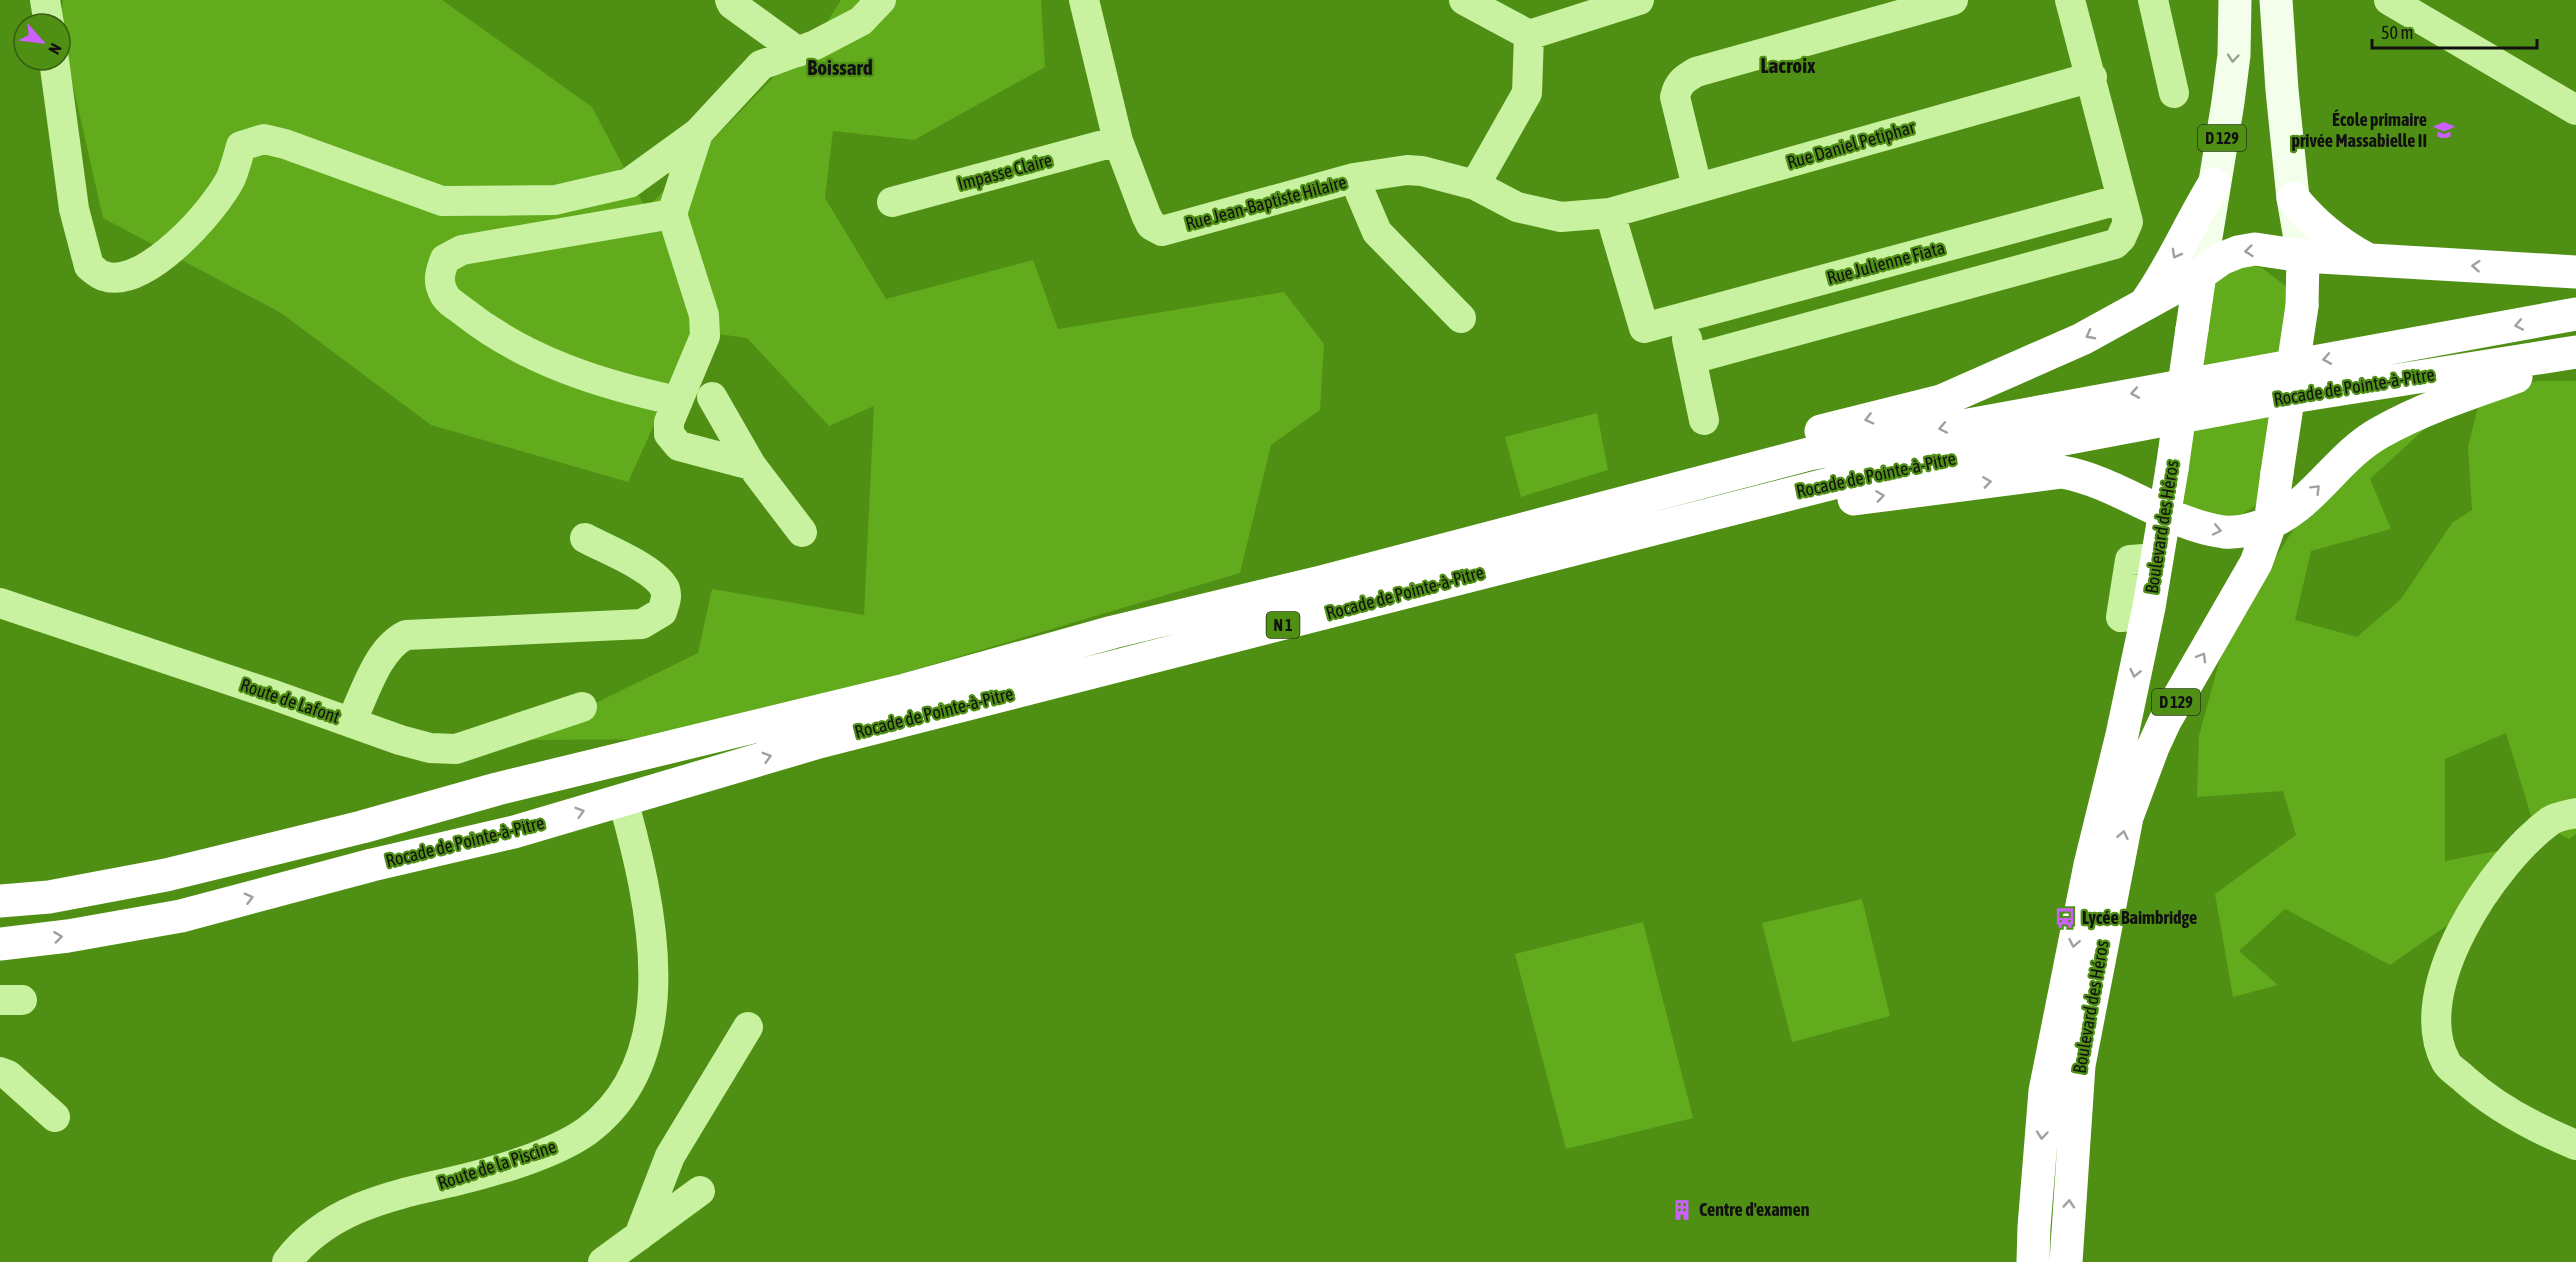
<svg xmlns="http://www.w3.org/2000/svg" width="2576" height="1262" font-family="'Asap Condensed',sans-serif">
<rect width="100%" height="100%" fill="#4f9014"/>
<path fill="#62ab1c" d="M 63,0 L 442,0 L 592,107 L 646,209 L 798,52 L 811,47 L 841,0 L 1041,0 L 1045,67 L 914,140 L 833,131 L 825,198 L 886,299 L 1033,260 L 1058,329 L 1284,292 L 1324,344 L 1320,410 L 1271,445 L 1240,573 L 681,739 L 520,740 L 698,653 L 712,589 L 864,615 L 874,406 L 829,426 L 747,338 L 697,331 L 628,482 L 431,425 L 281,313 L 103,218 L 60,28 Z
M 2246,264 L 2262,268 L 2287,287 L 2291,308 L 2281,357 L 2199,371 L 2214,285 L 2229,271 Z
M 2537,381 L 2576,381 L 2576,834 L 2569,839 L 2532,819 L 2506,733 L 2445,759 L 2445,861 L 2502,850 L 2507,884 L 2390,965 L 2285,909 L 2239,951 L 2278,985 L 2233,997 L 2215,894 L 2296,835 L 2283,791 L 2197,797 L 2199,736 L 2227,633 L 2304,513 L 2368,445 L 2443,412 L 2370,479 L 2391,529 L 2311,551 L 2295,620 L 2357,637 L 2401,599 L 2452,523 L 2472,510 L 2468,447 L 2480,399 Z
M 1597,413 L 1608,470 L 1521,497 L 1505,437 Z
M 2272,413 L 2256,505 L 2229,523 L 2191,514 L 2181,498 L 2191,426 Z
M 1862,899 L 1890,1016 L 1792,1042 L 1762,923 Z
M 1643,922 L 1693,1118 L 1566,1149 L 1515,954 Z"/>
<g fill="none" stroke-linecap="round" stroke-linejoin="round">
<path stroke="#c8f1a0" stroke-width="30" d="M 45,0 L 49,24
M 730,0 L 732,4 L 798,52
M 1084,0 L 1118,141 L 1146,215 L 1151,225 L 1162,231 L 1354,178 L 1407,170 L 1422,171 L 1475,185 L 1517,207 L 1561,217 L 1610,213 L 2092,77
M 1464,0 L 1529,35 L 1639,0
M 2153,0 L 2174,93
M 2389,0 L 2576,110
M 54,60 L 74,209 L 89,266 C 93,269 99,275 104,276 C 145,290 215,210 231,178 C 235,168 238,157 241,146 L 264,139 L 285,144 L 442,201 L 555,200 L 629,183 L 698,133 L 761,65 L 815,45 L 861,21 L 881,0
M 698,133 L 672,214 L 704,315 L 705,336 L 669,422 L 669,434 L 679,446 L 751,465
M 1354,178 L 1377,232 L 1461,318
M 1475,185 L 1527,93 L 1529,35
M 1697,187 L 1675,97 C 1678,83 1684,79 1696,72 L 1953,0
M 892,202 L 1118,141
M 1610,213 L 1644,328 L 2122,199
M 672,214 L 462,250 L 445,259 C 440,272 437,281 444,294 C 447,301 458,307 464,312 C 526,361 602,385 678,401
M 1687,339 L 1704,420
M 1692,359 L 2115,244 L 2121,238 L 2128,222 L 2070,0
M 712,397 L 751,465 L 802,532
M 0,603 L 271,694 L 400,740 L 430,748 L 456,749 L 582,707
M 2147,615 L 2121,617 L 2130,560 L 2157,558
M 351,722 C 365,694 377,649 406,635 L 642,624 L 662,612 C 664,605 668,597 665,589 C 655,568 605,549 585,538
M 2576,813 C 2568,815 2557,816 2550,821 C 2493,863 2407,990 2446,1062 C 2449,1068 2458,1073 2463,1078 C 2496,1108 2534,1128 2576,1145
M 0,1000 L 22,1000
M 0,1072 L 8,1075 L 55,1117
M 639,1236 L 670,1156 L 748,1027
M 287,1262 C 327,1208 393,1195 455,1181 C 494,1172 555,1154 587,1131 C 688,1056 651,902 623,800
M 603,1262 L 700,1191"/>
<path stroke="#f3ffea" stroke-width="33" d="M 2276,0 L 2282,90 L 2293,198 L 2303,256
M 2200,274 L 2228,102 L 2234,55 L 2235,0"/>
<path stroke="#fff" stroke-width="33" d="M 2293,198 C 2314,224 2336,242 2365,258
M 2147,301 C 2173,264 2190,223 2214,184
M 2302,306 L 2303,256
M 2192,329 L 2200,274
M 1821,431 L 1941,401 L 2082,339 L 2200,274 L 2221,259 L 2238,252 L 2255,249 L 2303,256 L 2576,272
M 1854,499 L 2062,472 C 2119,482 2166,524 2224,532 C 2235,533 2245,531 2255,528 C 2310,514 2333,458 2381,432 C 2424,408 2470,393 2516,377
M 0,901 L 49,897 L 166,875 L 362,827 L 497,789 L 905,690 L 1113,632 L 1321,582 L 1809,454 L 2576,314
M 0,944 L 68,936 L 181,916 L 372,865 L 514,832 L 819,742 L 1845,480 L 2260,402 L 2576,352
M 2033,1262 L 2034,1227 L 2045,1091 L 2090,865 L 2122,735 L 2149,607 L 2172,469
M 2066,1262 L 2079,1065 L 2127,817 L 2153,747 L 2165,721 L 2256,563 L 2270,524 L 2277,473"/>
<path stroke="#fff" stroke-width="33" d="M 2172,469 L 2192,329
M 2277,473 L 2302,306"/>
</g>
<defs><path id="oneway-chevron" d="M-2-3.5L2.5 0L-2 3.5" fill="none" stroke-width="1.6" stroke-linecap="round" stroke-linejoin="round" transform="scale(1.5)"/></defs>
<use stroke="#99a093" href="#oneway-chevron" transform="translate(2233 58) rotate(95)"/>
<g stroke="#a0a0a0">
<use href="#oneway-chevron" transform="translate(2249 251) rotate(174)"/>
<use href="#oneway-chevron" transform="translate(2176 254) rotate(119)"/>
<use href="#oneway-chevron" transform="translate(2476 266) rotate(-176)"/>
<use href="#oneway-chevron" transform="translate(2519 325) rotate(169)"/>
<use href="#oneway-chevron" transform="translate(2090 335) rotate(152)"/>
<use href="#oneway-chevron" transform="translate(2327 359) rotate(170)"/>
<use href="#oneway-chevron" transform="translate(2135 393) rotate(170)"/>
<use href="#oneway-chevron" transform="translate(1869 419) rotate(166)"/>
<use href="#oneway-chevron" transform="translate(1943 428) rotate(169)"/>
<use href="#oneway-chevron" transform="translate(1987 482) rotate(-8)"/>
<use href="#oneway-chevron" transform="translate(2316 489) rotate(-45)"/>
<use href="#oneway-chevron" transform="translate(1880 496) rotate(-8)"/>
<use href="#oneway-chevron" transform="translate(2217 530) rotate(12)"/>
<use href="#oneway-chevron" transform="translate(2202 657) rotate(-60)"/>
<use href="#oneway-chevron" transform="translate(2135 673) rotate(102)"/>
<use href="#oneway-chevron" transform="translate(767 757) rotate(-16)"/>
<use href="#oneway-chevron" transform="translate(580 812) rotate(-17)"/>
<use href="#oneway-chevron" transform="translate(2123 835) rotate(-78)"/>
<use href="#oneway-chevron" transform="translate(249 898) rotate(-15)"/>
<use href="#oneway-chevron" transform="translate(58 937) rotate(-7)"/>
<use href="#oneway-chevron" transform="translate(2074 943) rotate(101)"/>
<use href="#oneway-chevron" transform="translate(2042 1135) rotate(95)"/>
<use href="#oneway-chevron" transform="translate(2069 1204) rotate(-86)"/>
</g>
<defs>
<g id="school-bare" transform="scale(1.62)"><path d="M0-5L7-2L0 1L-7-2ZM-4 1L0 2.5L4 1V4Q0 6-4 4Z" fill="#cb60ff" stroke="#4f9014" stroke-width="2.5" paint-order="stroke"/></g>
<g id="bus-bare" transform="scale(1.62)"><path d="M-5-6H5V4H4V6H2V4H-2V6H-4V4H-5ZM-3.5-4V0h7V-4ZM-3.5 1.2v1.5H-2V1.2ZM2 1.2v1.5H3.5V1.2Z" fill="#cb60ff" stroke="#4f9014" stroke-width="2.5" paint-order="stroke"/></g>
<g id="building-bare" transform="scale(1.62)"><path d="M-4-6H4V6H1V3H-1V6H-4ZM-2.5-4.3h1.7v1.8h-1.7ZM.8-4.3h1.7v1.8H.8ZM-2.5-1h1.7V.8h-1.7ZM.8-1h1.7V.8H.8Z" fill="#cb60ff" stroke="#4f9014" stroke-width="2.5" paint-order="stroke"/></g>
</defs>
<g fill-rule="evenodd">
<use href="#school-bare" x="2444" y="130"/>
<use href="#bus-bare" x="2065" y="918"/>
<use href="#building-bare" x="1682" y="1210"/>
</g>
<g text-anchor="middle" stroke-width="4.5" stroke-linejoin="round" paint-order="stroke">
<g fill="#4f9014" stroke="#243712" stroke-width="1.5">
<rect x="2198" y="125" width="48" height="26" rx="4.5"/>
<rect x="1266.5" y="612" width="33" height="26" rx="4.5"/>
<rect x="2152" y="689" width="48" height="26" rx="4.5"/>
</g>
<g font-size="16" font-weight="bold" fill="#111">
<text x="2222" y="144">D 129</text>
<text x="1283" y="631">N 1</text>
<text x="2176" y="708">D 129</text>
</g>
<g font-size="18" font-weight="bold" fill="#111" stroke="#4f9014" text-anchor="start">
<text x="2427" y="126" text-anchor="end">École primaire<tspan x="2427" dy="21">privée Massabielle II</tspan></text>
<text x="2082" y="924">Lycée Baimbridge</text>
<text x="1699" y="1216">Centre d'examen</text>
</g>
<g font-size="18" fill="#111" stroke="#4f9014">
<text transform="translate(1851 145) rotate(-16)" y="6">Rue Daniel Petiphar</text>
<text transform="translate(1005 172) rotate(-15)" y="6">Impasse Claire</text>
<text transform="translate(1266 203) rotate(-15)" y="6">Rue Jean-Baptiste Hilaire</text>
<text transform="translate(1886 263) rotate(-15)" y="6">Rue Julienne Fiata</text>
<text transform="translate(2354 387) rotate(-9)" y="6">Rocade de Pointe-à-Pitre</text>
<text transform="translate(1876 475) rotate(-12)" y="6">Rocade de Pointe-à-Pitre</text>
<text transform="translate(2162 527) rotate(-81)" y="6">Boulevard des Héros</text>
<text transform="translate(1405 593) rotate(-15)" y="6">Rocade de Pointe-à-Pitre</text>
<text transform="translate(290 701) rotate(19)" y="6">Route de Lafont</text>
<text transform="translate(934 713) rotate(-14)" y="6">Rocade de Pointe-à-Pitre</text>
<text transform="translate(465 842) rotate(-14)" y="6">Rocade de Pointe-à-Pitre</text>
<text transform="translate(2091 1007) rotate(-80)" y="6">Boulevard des Héros</text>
<text transform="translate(497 1165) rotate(-18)" y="6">Route de la Piscine</text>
</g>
<g font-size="21" font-weight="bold" fill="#111" stroke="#4f9014">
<text x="1788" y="73">Lacroix</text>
<text x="840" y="75">Boissard</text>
</g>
</g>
<g transform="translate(42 42) rotate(118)"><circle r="28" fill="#4f9014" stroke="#365d13" stroke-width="1.5"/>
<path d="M0-4.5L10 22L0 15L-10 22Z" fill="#cb60ff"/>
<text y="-9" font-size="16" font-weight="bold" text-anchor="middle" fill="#111111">N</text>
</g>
<path d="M2372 39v9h165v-9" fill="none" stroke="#111111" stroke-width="3"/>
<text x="2381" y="39" font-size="18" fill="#111111" stroke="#4f9014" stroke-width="4.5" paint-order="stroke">50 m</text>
</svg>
